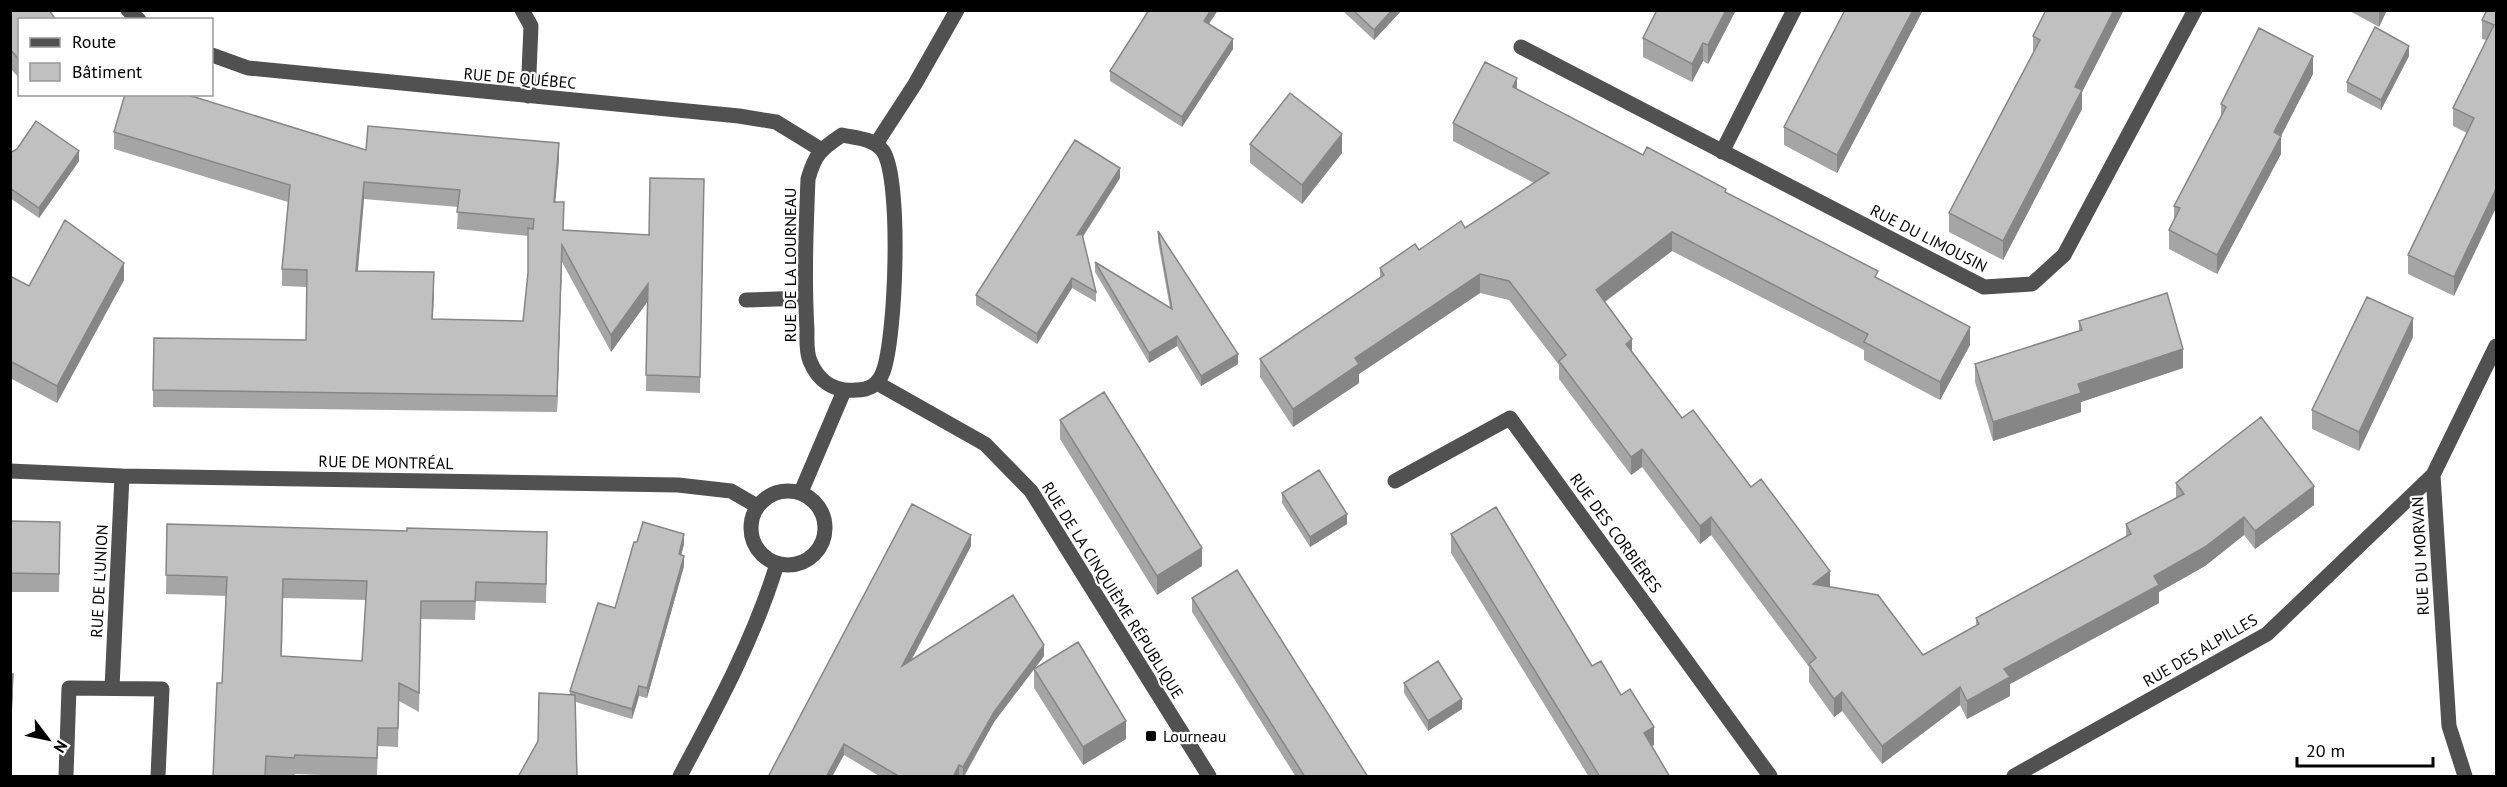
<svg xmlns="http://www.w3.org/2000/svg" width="2507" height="787" font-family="'PT Sans',sans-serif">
<rect width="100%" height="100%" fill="#fff"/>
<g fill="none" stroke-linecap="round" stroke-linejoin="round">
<path stroke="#515151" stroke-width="15" d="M 128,10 L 139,20
M 522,10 L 531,26 L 528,96
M 1521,47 L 1984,287 L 2032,284 L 2064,255 L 2195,10
M 212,55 L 248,68 L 739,116 L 776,122 L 820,149
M 842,135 C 856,138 873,138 883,151 C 902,179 896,338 883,372 C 878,385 869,390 856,390 C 834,392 818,381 810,361 C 806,352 807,340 807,330 C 804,280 806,229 808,179 C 815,154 821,149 842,135 Z
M 876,144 L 915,84 L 957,10
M 1722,152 L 1794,10
M 746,300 L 805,298
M 877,383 L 985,444 L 1031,491 L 1209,776
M 10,471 L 122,476 L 678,485 L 731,491 L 757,506
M 1395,481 L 1510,418 L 1770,776
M751 528a37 37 0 1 1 74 0a37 37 0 1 1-74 0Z
M 801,492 L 844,391
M 112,688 L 122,476
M 66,776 L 69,688 L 162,689 L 158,776
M 680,776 C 717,707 754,639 777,564
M 2014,776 L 2267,634 L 2433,475
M 2465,776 L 2449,726 L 2433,475 L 2496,346"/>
</g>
<path fill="#a5a5a5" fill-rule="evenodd" d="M 10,10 L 20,20 L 20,79 L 10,68 Z
M 1149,10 L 1218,10 L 1209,24 L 1233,49 L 1182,127 L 1110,81 L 1110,71 Z
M 1342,10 L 1402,10 L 1374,40 Z
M 1736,10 L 1708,64 L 1703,61 L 1692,82 L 1643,57 L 1643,38 Z
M 1845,10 L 1923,10 L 1837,173 L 1784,145 L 1784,127 Z
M 2348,10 L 2387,10 L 2379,27 Z
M 2496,10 L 2454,296 L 2408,274 L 2408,255 L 2467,133 L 2453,126 L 2453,108 L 2486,40 L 2482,39 L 2482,20 Z
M 2117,23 L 2082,92 L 2082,109 L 2003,260 L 1949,232 L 1949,213 L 2033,54 L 2033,36 Z
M 2409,56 L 2381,110 L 2347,92 L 2347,82 Z
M 2313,74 L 2281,136 L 2281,154 L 2217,274 L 2169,249 L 2169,230 L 2174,219 L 2174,206 L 2221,118 L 2221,104 Z
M 1517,89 L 1643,155 L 1726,193 L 1878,279 L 1970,345 L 1940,400 L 1864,360 L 1864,350 L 1672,251 L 1605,302 L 1632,353 L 1682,418 L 1751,487 L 1830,587 L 1923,655 L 1976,626 L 1976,618 L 2126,536 L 2126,524 L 2176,498 L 2176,483 L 2314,505 L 2255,549 L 2244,535 L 2205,566 L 2159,592 L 2159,603 L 2010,684 L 2010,696 L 1967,719 L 1960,705 L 1882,764 L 1842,711 L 1834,717 L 1809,682 L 1809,667 L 1711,535 L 1700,544 L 1642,467 L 1631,475 L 1559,379 L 1559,365 L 1509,300 L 1480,293 L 1359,374 L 1359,383 L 1293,427 L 1260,377 L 1260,359 L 1380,277 L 1380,268 L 1465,228 L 1534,183 L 1453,141 L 1453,123 Z
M 114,132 L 366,150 L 559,159 L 555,202 L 563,230 L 649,235 L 704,179 L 700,393 L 646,391 L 647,302 L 611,352 L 562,262 L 557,412 L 153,407 L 153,390 L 306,340 L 307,287 L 282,286 L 282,269 L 288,202 L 114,149 ZM 364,199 L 458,207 L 457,229 L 528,236 L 528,274 L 523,321 L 433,319 L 434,288 L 358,271 Z
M 1250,144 L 1342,153 L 1302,204 L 1250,163 Z
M 17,149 L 79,161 L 39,218 L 10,198 L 10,153 Z
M 1120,178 L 1083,237 L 1096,292 L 1096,302 L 1072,288 L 1037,344 L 976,305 L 976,295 Z
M 1158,231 L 1238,364 L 1201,386 L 1177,346 L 1149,363 L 1095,272 L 1095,262 L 1170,308 L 1158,241 Z
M 10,276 L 29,286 L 124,280 L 57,403 L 10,378 Z
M 2079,321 L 2183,368 L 2081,402 L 2081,412 L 1993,441 L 1975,382 L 1975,364 L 2079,331 Z
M 2413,337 L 2359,451 L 2312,429 L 2312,410 Z
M 1060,420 L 1202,566 L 1157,595 L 1060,439 Z
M 1282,493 L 1347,524 L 1310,547 L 1282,503 Z
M 10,521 L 60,540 L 59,592 L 10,592 Z
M 167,524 L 547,551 L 546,603 L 476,601 L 475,620 L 421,619 L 419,712 L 399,701 L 398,747 L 378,746 L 377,777 L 295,774 L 294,777 L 266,775 L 266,777 L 213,777 L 222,683 L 226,596 L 166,594 ZM 283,598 L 366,600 L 362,661 L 282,656 Z
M 1451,534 L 1592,666 L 1621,695 L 1654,745 L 1652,746 L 1670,777 L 1589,777 L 1451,553 Z
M 637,542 L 684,544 L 681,555 L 684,566 L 647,698 L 639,696 L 632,719 L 576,702 L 570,694 L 570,691 L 615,608 Z
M 971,546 L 911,661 L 1044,656 L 994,722 L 964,777 L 959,776 L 959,777 L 881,777 L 844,755 L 768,777 Z
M 1192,598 L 1368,777 L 1296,777 L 1192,612 Z
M 1034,669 L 1126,739 L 1083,765 L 1034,688 Z
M 1404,683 L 1462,709 L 1428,731 L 1404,693 Z"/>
<path fill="#868686" d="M 1211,10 L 1218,10 L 1204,31 L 1204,21 Z
M 1392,10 L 1402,10 L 1374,40 L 1374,30 Z
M 1726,10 L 1736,10 L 1708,64 L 1708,45 Z
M 1913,10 L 1923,10 L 1837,173 L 1837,155 Z
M 2114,10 L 2124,10 L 2082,92 L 2082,109 L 2003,260 L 2003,241 L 2075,87 Z
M 2379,10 L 2387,10 L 2379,27 Z
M 1233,39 L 1233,49 L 1182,127 L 1182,117 Z
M 1703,43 L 1703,61 L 1692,82 L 1692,64 Z
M 2409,46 L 2409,56 L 2381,110 L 2381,100 Z
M 2313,56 L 2313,74 L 2281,136 L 2281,154 L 2217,274 L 2217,255 L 2274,132 Z
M 1517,78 L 1517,97 L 1513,87 Z
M 1342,134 L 1342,153 L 1302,204 L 1302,185 Z
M 559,143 L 559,159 L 554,218 L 554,202 Z
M 79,151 L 79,161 L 39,218 L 39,208 Z
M 1120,168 L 1120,178 L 1077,245 L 1077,235 Z
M 364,182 L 364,199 L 356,288 L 356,271 Z
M 2496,189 L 2496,208 L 2454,296 L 2454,277 Z
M 1672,232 L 1672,251 L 1596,308 L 1596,290 Z
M 562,245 L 562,262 L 557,412 L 557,396 Z
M 124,263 L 124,280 L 57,403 L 57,386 Z
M 434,272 L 434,288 L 432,336 L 432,319 Z
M 1480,274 L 1480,293 L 1359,374 L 1359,383 L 1293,427 L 1293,409 L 1355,358 Z
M 1072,278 L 1072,288 L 1037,344 L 1037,334 Z
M 648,284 L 648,301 L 611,352 L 611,335 Z
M 2413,318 L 2413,337 L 2359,451 L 2359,432 Z
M 1970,327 L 1970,345 L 1940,400 L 1940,382 Z
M 1177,336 L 1177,346 L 1149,363 L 1149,353 Z
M 1632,339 L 1632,357 L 1626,344 Z
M 2183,349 L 2183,368 L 2081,402 L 2081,412 L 1993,441 L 1993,422 L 2078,384 Z
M 1238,354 L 1238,364 L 1201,386 L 1201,376 Z
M 1642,449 L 1642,467 L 1631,475 L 1631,457 Z
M 2314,486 L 2314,505 L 2255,549 L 2255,531 Z
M 1347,514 L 1347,524 L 1310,547 L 1310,537 Z
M 1711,517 L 1711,535 L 1700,544 L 1700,526 Z
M 2244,517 L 2244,535 L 2205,566 L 2159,592 L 2159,603 L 2010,684 L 2010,696 L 1967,719 L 1967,701 L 2004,669 L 2154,576 Z
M 684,534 L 684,544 L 679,564 L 679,554 Z
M 971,535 L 971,546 L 902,677 L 902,666 Z
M 1202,548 L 1202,566 L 1157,595 L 1157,576 Z
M 684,556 L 684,566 L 647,698 L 647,688 Z
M 1830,571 L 1830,589 L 1813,584 Z
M 1044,645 L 1044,656 L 994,722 L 963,777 L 963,767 L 994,712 Z
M 13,674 L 13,692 L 10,748 L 10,731 Z
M 639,686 L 639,696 L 632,719 L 632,709 Z
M 1960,687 L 1960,705 L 1882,764 L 1882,746 Z
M 1842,692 L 1842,711 L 1834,717 L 1834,699 Z
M 1462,699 L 1462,709 L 1428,731 L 1428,721 Z
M 1126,721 L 1126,739 L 1083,765 L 1083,747 Z
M 1654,727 L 1654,745 L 1644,751 L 1644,733 Z
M 844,744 L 844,755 L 832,777 L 826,777 Z
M 959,765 L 959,776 L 953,777 Z"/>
<path fill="#c0c0c0" stroke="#868686" stroke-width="1.5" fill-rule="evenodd" d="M 10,10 L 49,10 L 56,20 L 20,20 L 20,61 L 10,49 Z
M 1149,10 L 1211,10 L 1204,21 L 1233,39 L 1182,117 L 1110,71 Z
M 1353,10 L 1392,10 L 1374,30 Z
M 1657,10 L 1726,10 L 1708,45 L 1703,43 L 1692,64 L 1643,38 Z
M 1845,10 L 1913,10 L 1837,155 L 1784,127 Z
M 2046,10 L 2114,10 L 2075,87 L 2082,90 L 2003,241 L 1949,213 L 2040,40 L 2033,36 Z
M 2487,10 L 2496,10 L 2496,189 L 2454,277 L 2408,255 L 2474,118 L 2453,108 L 2494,25 L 2482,20 Z
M 2375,27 L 2409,46 L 2381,100 L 2347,82 Z
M 2259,28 L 2313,56 L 2274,132 L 2281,136 L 2217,255 L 2169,230 L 2180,208 L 2174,206 L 2226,107 L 2221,104 Z
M 1485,62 L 1517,78 L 1513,87 L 1643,155 L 1647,147 L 1726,189 L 1725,192 L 1878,271 L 1875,277 L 1970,327 L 1940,382 L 1864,342 L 1868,334 L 1672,232 L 1596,290 L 1632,339 L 1626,344 L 1682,418 L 1693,410 L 1751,487 L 1761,479 L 1830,571 L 1813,584 L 1878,595 L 1923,655 L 1979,624 L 1976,618 L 2131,534 L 2126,524 L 2184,494 L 2176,483 L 2261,417 L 2314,486 L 2255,531 L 2244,517 L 2205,547 L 2154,576 L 2159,585 L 2004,669 L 2010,677 L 1967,701 L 1960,687 L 1882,746 L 1842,692 L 1834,699 L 1809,664 L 1816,658 L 1711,517 L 1700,526 L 1642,449 L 1631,457 L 1559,361 L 1566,355 L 1509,281 L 1480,274 L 1355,358 L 1359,364 L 1293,409 L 1260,359 L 1384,275 L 1380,268 L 1415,244 L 1419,250 L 1461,221 L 1465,228 L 1549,173 L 1453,123 Z
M 1290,93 L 1342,134 L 1302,185 L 1250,144 Z
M 125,94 L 185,94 L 366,150 L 368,126 L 559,143 L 554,202 L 564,202 L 563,230 L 649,235 L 650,178 L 704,179 L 700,377 L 646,375 L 648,284 L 611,335 L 562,245 L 557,396 L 153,390 L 154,338 L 306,340 L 307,270 L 282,269 L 290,185 L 114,132 ZM 364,182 L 460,190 L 457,212 L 534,219 L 533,229 L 528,228 L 528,273 L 523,321 L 432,319 L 434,272 L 356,271 Z
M 36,121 L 79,151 L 39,208 L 10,188 L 10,153 L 17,149 Z
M 1075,140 L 1120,168 L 1077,235 L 1082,234 L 1096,292 L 1072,278 L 1037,334 L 976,295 Z
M 65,220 L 124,263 L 57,386 L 10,361 L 10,276 L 29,286 Z
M 1158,231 L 1238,354 L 1201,376 L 1177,336 L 1149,353 L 1095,262 L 1172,309 Z
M 2167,293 L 2183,349 L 2078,384 L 2081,393 L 1993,422 L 1975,364 L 2082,330 L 2079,321 Z
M 2367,297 L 2413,318 L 2359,432 L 2312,410 Z
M 1104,392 L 1202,548 L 1157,576 L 1060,420 Z
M 1319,470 L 1347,514 L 1310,537 L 1282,493 Z
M 912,504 L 971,535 L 902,666 L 1013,595 L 1044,645 L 994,712 L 963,767 L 959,765 L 953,777 L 900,777 L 844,744 L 826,777 L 768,777 Z
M 1496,507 L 1592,666 L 1601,661 L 1621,695 L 1630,689 L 1654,727 L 1644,733 L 1670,777 L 1600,777 L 1451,534 Z
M 10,521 L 60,522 L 59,574 L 10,573 Z
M 643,522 L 684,534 L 679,554 L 684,556 L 647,688 L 639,686 L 632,709 L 570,691 L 598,603 L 615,608 L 634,542 L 637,542 Z
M 167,524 L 407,531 L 407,528 L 547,532 L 546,584 L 476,582 L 475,601 L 421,601 L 419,693 L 399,683 L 398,728 L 378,728 L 377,758 L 295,755 L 294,758 L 266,756 L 265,777 L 213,777 L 217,683 L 222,683 L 227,577 L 166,575 ZM 283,579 L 367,581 L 362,661 L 281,656 Z
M 1237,570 L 1368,777 L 1305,777 L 1192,598 Z
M 1078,642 L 1126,721 L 1083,747 L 1034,669 Z
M 1438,661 L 1462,699 L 1428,721 L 1404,683 Z
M 10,674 L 13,674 L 10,731 Z
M 539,693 L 575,695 L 577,777 L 518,777 L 538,741 Z"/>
<rect fill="#000" stroke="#fff" stroke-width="2" x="1145" y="730" width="12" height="12" rx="3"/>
<g text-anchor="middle" stroke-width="4.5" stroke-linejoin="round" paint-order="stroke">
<g font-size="16" fill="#000" stroke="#fff">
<text transform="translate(520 78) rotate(5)" y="6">RUE DE QUÉBEC</text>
<text transform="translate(1929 238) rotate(27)" y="6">RUE DU LIMOUSIN</text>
<text transform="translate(790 265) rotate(-90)" y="6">RUE DE LA LOURNEAU</text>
<text transform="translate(386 462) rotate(1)" y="6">RUE DE MONTRÉAL</text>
<text transform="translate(1616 533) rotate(54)" y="6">RUE DES CORBIÈRES</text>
<text transform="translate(2420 556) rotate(-93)" y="6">RUE DU MORVAN</text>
<text transform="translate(99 581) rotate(-87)" y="6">RUE DE L'UNION</text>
<text transform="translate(1113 590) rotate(58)" y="6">RUE DE LA CINQUIÈME RÉPUBLIQUE</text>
<text transform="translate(2200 650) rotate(-30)" y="6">RUE DES ALPILLES</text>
</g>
<g font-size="16" fill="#000" stroke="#fff" text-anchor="start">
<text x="1163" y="742">Lourneau</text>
</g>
</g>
<rect width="2507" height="787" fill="none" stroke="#000000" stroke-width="24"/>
<rect x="18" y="18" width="195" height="78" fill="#ffffff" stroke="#999999" stroke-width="1.5"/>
<rect x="30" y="38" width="30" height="9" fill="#515151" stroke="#999999" stroke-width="1.5"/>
<text x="72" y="48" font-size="18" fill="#000000">Route</text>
<rect x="30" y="63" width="30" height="18" fill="#c0c0c0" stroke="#999999" stroke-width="1.5"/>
<text x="72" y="78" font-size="18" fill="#000000">Bâtiment</text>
<g transform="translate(48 739) rotate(122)" stroke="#ffffff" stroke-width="4.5" paint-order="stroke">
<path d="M0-4.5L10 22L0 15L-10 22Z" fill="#000000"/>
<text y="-9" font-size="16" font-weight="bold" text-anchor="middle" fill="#000000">N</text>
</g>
<path d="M2297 757v9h136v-9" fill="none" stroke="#000000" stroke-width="3"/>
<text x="2306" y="757" font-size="18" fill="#000000" stroke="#ffffff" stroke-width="4.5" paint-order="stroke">20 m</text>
</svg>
